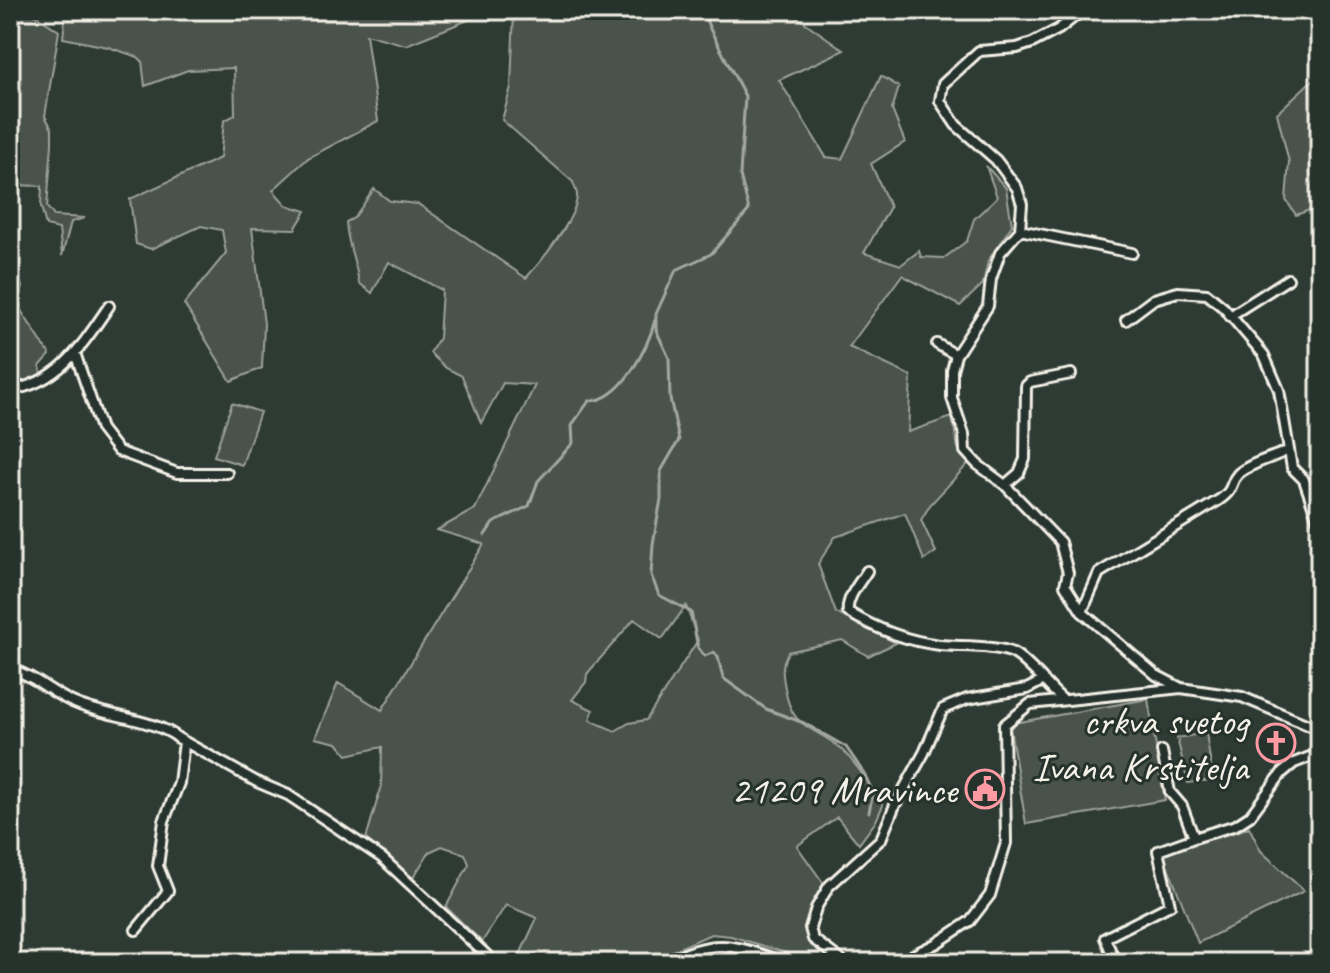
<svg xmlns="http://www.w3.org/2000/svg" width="1330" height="973" font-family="Caveat,sans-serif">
<rect width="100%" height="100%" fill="#2e3b34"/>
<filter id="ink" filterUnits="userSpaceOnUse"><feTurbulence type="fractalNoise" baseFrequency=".0125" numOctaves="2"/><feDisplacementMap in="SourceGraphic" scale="16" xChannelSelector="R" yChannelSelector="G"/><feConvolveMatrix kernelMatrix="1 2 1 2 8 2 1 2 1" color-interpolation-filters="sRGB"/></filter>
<g filter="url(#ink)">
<path fill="#48524c" stroke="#9ea29a" stroke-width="2" fill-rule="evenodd" d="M 10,10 L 28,10 L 59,31 L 45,116 L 52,129 L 52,144 L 47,207 L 54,216 L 85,218 L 71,222 L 62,256 L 59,229 L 46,226 L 41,206 L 42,186 L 10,185 Z
M 66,10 L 493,10 L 406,45 L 366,34 L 378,121 L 308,158 L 273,190 L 286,205 L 306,211 L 295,229 L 252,228 L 264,324 L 262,368 L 231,381 L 184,304 L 226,253 L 222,230 L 201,226 L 151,249 L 136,244 L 130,199 L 220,158 L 224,121 L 235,115 L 234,68 L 188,70 L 145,86 L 142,61 L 138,57 L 108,47 L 63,38 Z
M 514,10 L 787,10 L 844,50 L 779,80 L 826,157 L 842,159 L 881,76 L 899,87 L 892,110 L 905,142 L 871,164 L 890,207 L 864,253 L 901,265 L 919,251 L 921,257 L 944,258 L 967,241 L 974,219 L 997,197 L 986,166 L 1006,188 L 1012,225 L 988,261 L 983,284 L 960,306 L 902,275 L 849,347 L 911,376 L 908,432 L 952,417 L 958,448 L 968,464 L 930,505 L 921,520 L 936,552 L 924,560 L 905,513 L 835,537 L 818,564 L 836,613 L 896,643 L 868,656 L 842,640 L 788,652 C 781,665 782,673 785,688 C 792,732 813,724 841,749 C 858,765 870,786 883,805 L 876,821 L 859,844 L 837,817 L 797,846 L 824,884 L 809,910 L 807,936 L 839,963 L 818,963 L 731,936 L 711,934 L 645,963 L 517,961 L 537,918 L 506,905 L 482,942 L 446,907 L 469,864 L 465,854 L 442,846 L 429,852 L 413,878 L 366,839 L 381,787 L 382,747 L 347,755 L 337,743 L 315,738 L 338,683 L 382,710 L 484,544 L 437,530 L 475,509 L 535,385 L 503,383 L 481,423 L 462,376 L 446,368 L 430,353 L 439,338 L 442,290 L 389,262 L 372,293 L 359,283 C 356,262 347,244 346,222 L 354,218 L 374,189 L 390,201 L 418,204 L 526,278 C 541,262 578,217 577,194 C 576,190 574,186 573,182 L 502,120 L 511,87 ZM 686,606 L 698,640 L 646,720 L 629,723 L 615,731 L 590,720 L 593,710 L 572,700 L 586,682 L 587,674 L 634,619 L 662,639 Z
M 1320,76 L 1320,206 L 1296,215 L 1286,200 L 1289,162 L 1277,113 L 1309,83 Z
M 10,250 L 22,287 L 16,303 L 50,355 L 40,366 L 42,377 L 20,386 L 10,385 Z
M 232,403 L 260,412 L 242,465 L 214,456 Z
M 1148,699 L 1165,800 L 1026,824 L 1010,728 L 1014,723 Z
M 1206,733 L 1213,780 L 1188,783 L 1177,738 Z
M 1249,827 L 1261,851 L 1304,891 L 1198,943 L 1164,857 C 1173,847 1230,836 1249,827 Z"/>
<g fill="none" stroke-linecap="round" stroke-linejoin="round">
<path stroke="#a4a8a0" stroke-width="3" d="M 702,10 L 710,29 L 745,96 L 740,175 L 749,210 L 711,254 L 676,270 L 656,314 L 656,330 L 669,358 L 670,398 L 679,440 L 661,471 L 661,499 L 653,544 L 651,575 L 659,595 L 691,612 L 698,648 L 705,656 L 714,652 L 718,657 L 723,678 L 766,709 L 804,723 L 846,747 L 864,773 L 873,793 L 869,812
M 485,535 L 493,523 L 529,506 L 538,481 L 573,443 L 572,425 L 589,401 C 622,401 648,347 655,320"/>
<g stroke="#f4f1e8" stroke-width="14">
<path id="minor" d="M 1083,10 L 1059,29 L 1032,43 L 1017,48 L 979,51 L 943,84 L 940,101 L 956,125 L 996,160 L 1017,188 L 1022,204 L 1020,230 L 1000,253 L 991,279 L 988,306 L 956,355 L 952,370 L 952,398 L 964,434 L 965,451 L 977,464 L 1005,485 L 1060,542 L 1068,573 L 1065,585 L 1082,612 L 1156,675 L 1181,688
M 1020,230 L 1132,253
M 1230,316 L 1288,279
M 1126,320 L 1154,299 L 1178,292 L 1207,294 L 1224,308 L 1264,355 L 1279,390 L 1292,468 L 1304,480 L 1320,526
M 937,344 L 956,355
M 76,356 L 101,429 L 118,451 L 177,473 L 227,473
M 10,390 C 60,383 83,344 109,306
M 1005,485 L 1019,473 L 1025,459 L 1026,386 L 1030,382 L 1071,374
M 867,571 C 859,584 846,598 848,612 C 876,629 907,641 940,645 C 960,647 996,645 1013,653 C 1028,661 1048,687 1062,699
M 1082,612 L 1099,573 L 1219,500 C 1236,488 1228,485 1238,474 C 1250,463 1272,458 1287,451
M 10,669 C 36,676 53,695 77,704 C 106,716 157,720 178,738 L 257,782 L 288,795 L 382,858 L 495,963
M 1194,838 L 1236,825 L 1250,816 L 1282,773 L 1294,763 L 1320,753
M 136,930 L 168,891 L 158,866 L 164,821 L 179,783 L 184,742
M 665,963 C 717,936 733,945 786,963
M 845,963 L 813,939 L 810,928 L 816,908 L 829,886 L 881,839 L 895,805 L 924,753 L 943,709 L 967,699 L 1027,689 L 1042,681
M 897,963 L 937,943 L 970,921 L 990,895 L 1006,843 L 1004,725 L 1030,704 L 1181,688 L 1242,697 L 1320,730
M 1116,963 L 1105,938 L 1170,905 L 1158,851 L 1194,838 L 1182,806 L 1170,792 L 1162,751"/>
</g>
<use href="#minor" stroke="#26332d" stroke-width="8"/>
</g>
</g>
<defs>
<g id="church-ring" transform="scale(2)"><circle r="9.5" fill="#26332d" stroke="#ff9aa2" stroke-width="1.5"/><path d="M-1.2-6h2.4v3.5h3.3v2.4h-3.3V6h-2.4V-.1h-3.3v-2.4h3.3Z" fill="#ff9aa2"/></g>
<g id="civic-ring" transform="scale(2)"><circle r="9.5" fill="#26332d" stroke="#ff9aa2" stroke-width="1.5"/><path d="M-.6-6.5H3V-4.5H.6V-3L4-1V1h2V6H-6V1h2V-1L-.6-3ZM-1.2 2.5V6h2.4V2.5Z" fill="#ff9aa2"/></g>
</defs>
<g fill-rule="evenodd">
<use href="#church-ring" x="1276" y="743"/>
<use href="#civic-ring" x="985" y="789"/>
</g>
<g text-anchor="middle" stroke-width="6" stroke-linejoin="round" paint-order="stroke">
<g font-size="40" fill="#f4f1e8" stroke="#26332d" text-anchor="end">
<text x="1248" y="734">crkva svetog<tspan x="1248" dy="46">Ivana Krstitelja</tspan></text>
<text x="957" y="803">21209 Mravince</text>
</g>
</g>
<rect width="1330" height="973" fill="none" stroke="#26332d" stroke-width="40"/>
<rect x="20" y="20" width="1290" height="933" fill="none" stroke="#f4f1e8" stroke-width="3" filter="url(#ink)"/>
</svg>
